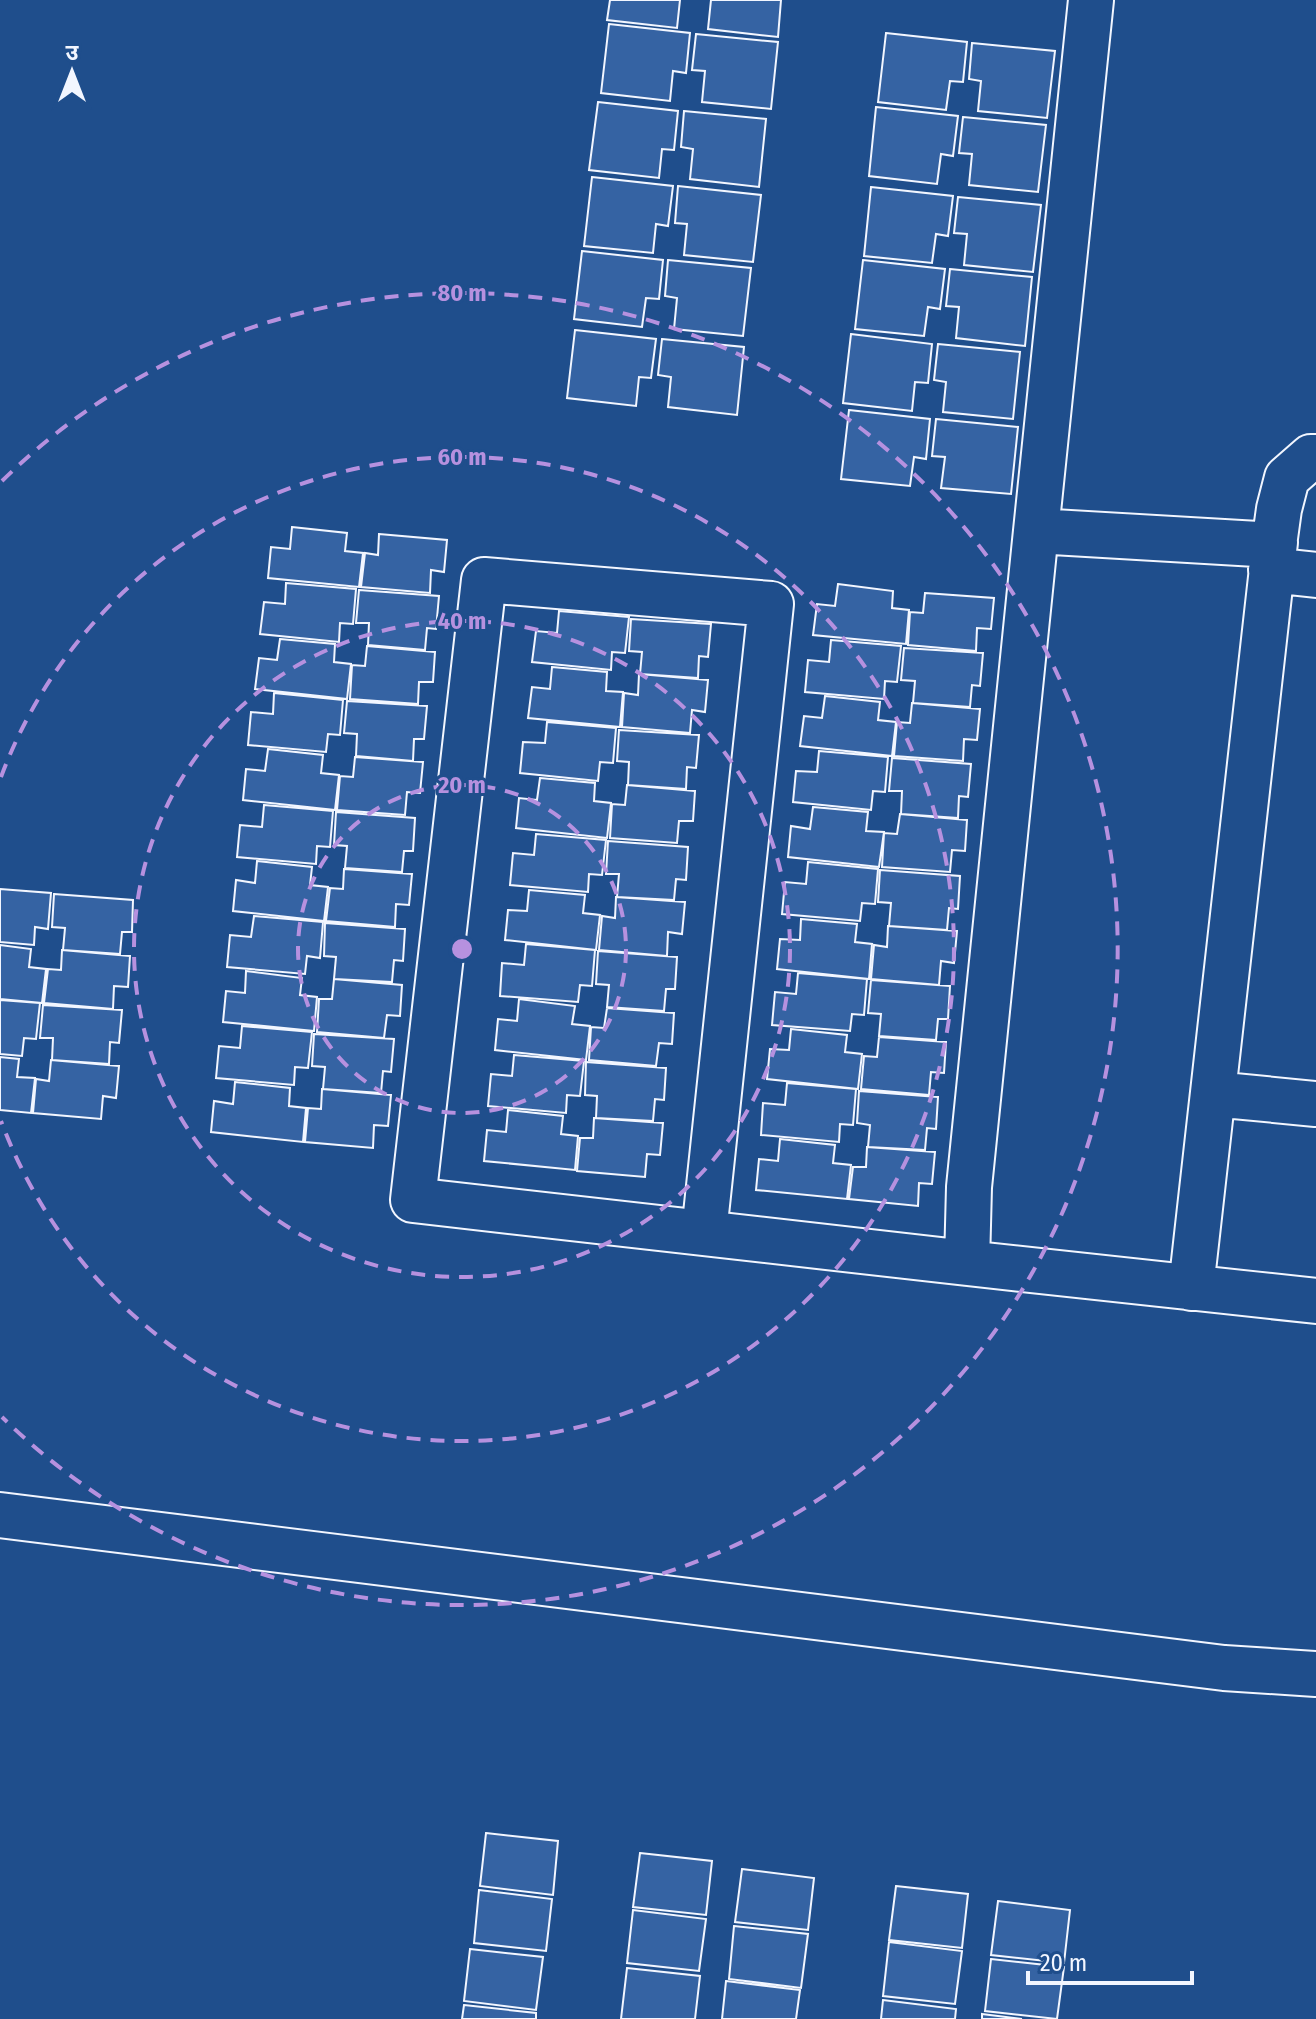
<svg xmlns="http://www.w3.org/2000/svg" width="1316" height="2019" font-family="'Fira Sans Condensed','Noto Sans Devanagari',sans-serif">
<rect width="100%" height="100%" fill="#1f4e8c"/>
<path fill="#3563a3" stroke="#f2f6ff" stroke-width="2" d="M 610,0 L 680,0 L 677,28 L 607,20 Z
M 711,0 L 781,0 L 778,37 L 708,29 Z
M 609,24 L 690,33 L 686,73 L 673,71 L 670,101 L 601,93 Z
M 886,33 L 967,42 L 963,82 L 950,81 L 946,110 L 878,102 Z
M 696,34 L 778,42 L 771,109 L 702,102 L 705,71 L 692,70 Z
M 972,43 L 1055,51 L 1047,118 L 978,111 L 981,81 L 969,79 Z
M 598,102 L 678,111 L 674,150 L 662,149 L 659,178 L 589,170 Z
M 876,107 L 958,116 L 953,156 L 941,154 L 937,184 L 869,176 Z
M 684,111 L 766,119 L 759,187 L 690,179 L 693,149 L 681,147 Z
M 963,117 L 1046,125 L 1038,192 L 969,185 L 972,154 L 959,153 Z
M 592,177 L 673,186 L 668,226 L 656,224 L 653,253 L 584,246 Z
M 678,186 L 761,195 L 753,262 L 684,255 L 687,224 L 675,223 Z
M 871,187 L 953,196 L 948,236 L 936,234 L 932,263 L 864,256 Z
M 958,197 L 1041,205 L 1033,272 L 964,265 L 967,234 L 954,233 Z
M 582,251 L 663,260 L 659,299 L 646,298 L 642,327 L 574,319 Z
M 668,260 L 751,268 L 743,336 L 674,329 L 677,298 L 665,296 Z
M 863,260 L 945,269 L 940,309 L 928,307 L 924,336 L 855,329 Z
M 950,269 L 1032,277 L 1025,346 L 956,338 L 959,307 L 946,306 Z
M 575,330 L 656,339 L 651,378 L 639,377 L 636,406 L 567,398 Z
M 851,334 L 932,344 L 928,383 L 915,382 L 912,411 L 843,403 Z
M 662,339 L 744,347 L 737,415 L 668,407 L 671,377 L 658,375 Z
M 938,344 L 1020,352 L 1013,419 L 943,412 L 946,382 L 934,380 Z
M 849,410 L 930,419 L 926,459 L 914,457 L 910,486 L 841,479 Z
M 936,419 L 1018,427 L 1011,494 L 941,488 L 945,457 L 932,456 Z
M 292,527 L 347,533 L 345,551 L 363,553 L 359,587 L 268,578 L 271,547 L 290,549 Z
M 379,534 L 447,540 L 444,572 L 431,570 L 430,593 L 361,587 L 365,553 L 378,555 Z
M 286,583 L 356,589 L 353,624 L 340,623 L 339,642 L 260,634 L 264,602 L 285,604 Z
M 838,584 L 893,591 L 892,608 L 909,610 L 906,644 L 813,635 L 817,604 L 835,606 Z
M 359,590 L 439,596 L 436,629 L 427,628 L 425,650 L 368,645 L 369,623 L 356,623 Z
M 925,593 L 994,598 L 991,629 L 977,628 L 976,651 L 908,645 L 910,612 L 923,613 Z
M 559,611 L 629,617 L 625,653 L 612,652 L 611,670 L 532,662 L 536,631 L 557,633 Z
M 631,619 L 711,624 L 708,657 L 699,656 L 698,678 L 640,674 L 642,652 L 629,651 Z
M 280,639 L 335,644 L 334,662 L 351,664 L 347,699 L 255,689 L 259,658 L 277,660 Z
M 831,640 L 901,646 L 897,682 L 885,681 L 884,699 L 805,692 L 808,660 L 829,662 Z
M 367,646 L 435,652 L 433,682 L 419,682 L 418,704 L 350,699 L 352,665 L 365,666 Z
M 904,648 L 983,653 L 980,686 L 972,685 L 970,707 L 913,703 L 915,681 L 901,680 Z
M 552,667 L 607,672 L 606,691 L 623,692 L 620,727 L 528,718 L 532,687 L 550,689 Z
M 639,674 L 708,680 L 705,712 L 692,710 L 690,733 L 622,727 L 624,693 L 638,695 Z
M 274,693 L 343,700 L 340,735 L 328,734 L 326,752 L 248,745 L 251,712 L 273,714 Z
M 825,696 L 880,702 L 878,720 L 896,722 L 892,756 L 800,746 L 804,716 L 822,718 Z
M 347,701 L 427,706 L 424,739 L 414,739 L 413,761 L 356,756 L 357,734 L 344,733 Z
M 912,703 L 980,709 L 977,740 L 964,739 L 963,761 L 894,756 L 897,722 L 910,723 Z
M 547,722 L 616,728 L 613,763 L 600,762 L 598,781 L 520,773 L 523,742 L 545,743 Z
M 619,730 L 699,735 L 696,768 L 687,767 L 686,789 L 628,785 L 629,762 L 617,761 Z
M 268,749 L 323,755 L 321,773 L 339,775 L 335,810 L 243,800 L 246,769 L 265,771 Z
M 819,751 L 888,757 L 885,792 L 873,791 L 871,810 L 793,802 L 796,771 L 817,772 Z
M 355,757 L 423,762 L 420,793 L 407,792 L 405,815 L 337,810 L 340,776 L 353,777 Z
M 892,758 L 971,764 L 968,797 L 959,796 L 958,818 L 901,814 L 902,791 L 889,791 Z
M 540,778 L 595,783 L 594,801 L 611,803 L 607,838 L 516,828 L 519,798 L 537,800 Z
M 627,785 L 695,791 L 693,821 L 679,821 L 677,843 L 610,838 L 612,804 L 625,805 Z
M 264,805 L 333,811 L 330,847 L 317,846 L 316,864 L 237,857 L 240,825 L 262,827 Z
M 813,807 L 868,812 L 866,831 L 884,832 L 879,867 L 788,857 L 791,826 L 810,829 Z
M 336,812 L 415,818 L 413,851 L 404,851 L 402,872 L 345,868 L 347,846 L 334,845 Z
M 900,814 L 967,820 L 965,851 L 952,850 L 950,872 L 882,867 L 884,833 L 897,834 Z
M 536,834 L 606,840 L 602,875 L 589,874 L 588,892 L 510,885 L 513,853 L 534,855 Z
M 608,841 L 688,847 L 686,880 L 676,879 L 674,900 L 617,897 L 619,874 L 606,874 Z
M 257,861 L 312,867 L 310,885 L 328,887 L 324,921 L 233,911 L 236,880 L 255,883 Z
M 808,862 L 878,869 L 875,904 L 862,903 L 860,921 L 782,914 L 785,882 L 806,884 Z
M 344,869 L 412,874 L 409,905 L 396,904 L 395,927 L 326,921 L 330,888 L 343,889 Z
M 880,870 L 960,876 L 958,909 L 949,908 L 947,930 L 889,926 L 891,903 L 878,902 Z
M 0,889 L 51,893 L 48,929 L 35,927 L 34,945 L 0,942 Z
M 529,890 L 585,895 L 583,913 L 600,915 L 596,950 L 505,940 L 508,910 L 527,911 Z
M 54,894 L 133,900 L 132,932 L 122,932 L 120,954 L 63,950 L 65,928 L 52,927 Z
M 616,897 L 685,902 L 682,934 L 668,932 L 667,956 L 599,950 L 602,916 L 615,918 Z
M 254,916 L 323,922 L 320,958 L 307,956 L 305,974 L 227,967 L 230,935 L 251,937 Z
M 801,919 L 857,924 L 855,942 L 872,944 L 869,979 L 777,969 L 780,939 L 800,940 Z
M 325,923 L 405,929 L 403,961 L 394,960 L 392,982 L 334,979 L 336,957 L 324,956 Z
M 888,926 L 957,931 L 954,963 L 941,961 L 939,985 L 871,979 L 874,945 L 887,947 Z
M 526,944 L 595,950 L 592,986 L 580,985 L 578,1002 L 500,996 L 502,963 L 524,965 Z
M 0,945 L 31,949 L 29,967 L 46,969 L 42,1003 L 0,999 Z
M 62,950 L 130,956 L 128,987 L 114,986 L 113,1009 L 44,1003 L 48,969 L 61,970 Z
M 598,951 L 677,957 L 675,989 L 666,989 L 664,1011 L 607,1007 L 609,985 L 596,984 Z
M 246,971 L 302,978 L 300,995 L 317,997 L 314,1031 L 223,1022 L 226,991 L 245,993 Z
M 798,973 L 867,979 L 864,1015 L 852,1014 L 850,1031 L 772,1025 L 775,992 L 796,994 Z
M 334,979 L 402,985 L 400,1016 L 387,1015 L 384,1038 L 317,1032 L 319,999 L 332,999 Z
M 871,980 L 950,986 L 948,1019 L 938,1019 L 936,1040 L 879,1036 L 881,1014 L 868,1013 Z
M 519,999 L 575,1006 L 572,1024 L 590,1026 L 586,1060 L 495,1050 L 498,1019 L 517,1021 Z
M 0,1000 L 40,1003 L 36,1039 L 24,1038 L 22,1056 L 0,1054 Z
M 43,1005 L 122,1010 L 119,1043 L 110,1042 L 109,1064 L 52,1060 L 53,1038 L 40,1038 Z
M 607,1008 L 674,1013 L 672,1044 L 659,1043 L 656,1066 L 589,1060 L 591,1027 L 604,1028 Z
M 242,1026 L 312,1032 L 308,1068 L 295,1067 L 294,1085 L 216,1078 L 219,1046 L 240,1048 Z
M 791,1029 L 847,1035 L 845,1052 L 862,1054 L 858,1089 L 767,1079 L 770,1049 L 789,1050 Z
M 314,1034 L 394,1039 L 391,1072 L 383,1071 L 381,1093 L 323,1089 L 325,1067 L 312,1066 Z
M 879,1037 L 946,1042 L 944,1073 L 931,1072 L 929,1095 L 861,1089 L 864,1056 L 877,1057 Z
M 514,1055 L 584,1061 L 580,1096 L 567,1095 L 566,1113 L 488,1106 L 491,1074 L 512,1076 Z
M 0,1057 L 19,1059 L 17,1077 L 35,1078 L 31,1113 L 0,1110 Z
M 51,1060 L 119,1066 L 116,1098 L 103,1096 L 101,1119 L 33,1113 L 36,1079 L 49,1081 Z
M 586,1062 L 666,1068 L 664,1100 L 655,1099 L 653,1121 L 596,1118 L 597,1096 L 585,1095 Z
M 235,1082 L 290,1088 L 289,1106 L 306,1108 L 303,1142 L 211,1132 L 214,1101 L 233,1104 Z
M 787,1083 L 856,1089 L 853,1125 L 840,1124 L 839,1142 L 761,1135 L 763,1103 L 785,1105 Z
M 322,1089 L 391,1095 L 388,1126 L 374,1125 L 373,1148 L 305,1142 L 308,1108 L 321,1109 Z
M 859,1091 L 938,1097 L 936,1129 L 927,1128 L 925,1150 L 868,1147 L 870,1125 L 857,1123 Z
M 508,1110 L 563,1116 L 561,1134 L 578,1136 L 575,1170 L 484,1161 L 487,1130 L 506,1132 Z
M 594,1118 L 663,1123 L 660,1155 L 647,1154 L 645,1177 L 577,1171 L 580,1138 L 593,1138 Z
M 780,1139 L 835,1145 L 833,1163 L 851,1165 L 847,1199 L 756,1190 L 759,1159 L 778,1161 Z
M 867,1147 L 935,1152 L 932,1184 L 919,1183 L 918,1206 L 849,1199 L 853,1167 L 866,1167 Z
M 486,1833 L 558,1841 L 553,1895 L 480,1886 Z
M 640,1853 L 712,1861 L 706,1915 L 633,1907 Z
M 742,1869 L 814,1878 L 808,1930 L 735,1922 Z
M 896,1886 L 968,1894 L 962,1948 L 889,1940 Z
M 479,1890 L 552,1899 L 546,1951 L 474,1943 Z
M 998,1901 L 1070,1910 L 1064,1963 L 991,1955 Z
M 633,1910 L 706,1919 L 699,1971 L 627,1963 Z
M 734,1926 L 808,1934 L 801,1988 L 729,1979 Z
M 889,1942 L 962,1951 L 955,2004 L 883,1996 Z
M 470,1949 L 543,1957 L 536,2010 L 464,2001 Z
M 991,1959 L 1064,1967 L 1057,2019 L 985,2011 Z
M 627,1968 L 700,1976 L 695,2019 L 621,2019 Z
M 726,1981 L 800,1990 L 796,2019 L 722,2019 Z
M 883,2000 L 956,2009 L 955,2019 L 881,2019 Z
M 464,2005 L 536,2013 L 536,2019 L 462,2019 Z
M 982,2014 L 1022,2019 L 982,2019 Z"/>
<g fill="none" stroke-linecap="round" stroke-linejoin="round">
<g stroke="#f2f6ff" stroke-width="48">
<path id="minor" d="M 1316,457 L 1311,457 L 1287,478 L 1279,509 L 1274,545 L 1036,531 L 969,1187 L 967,1263 L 1316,1301
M 1036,531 L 1091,0
M 1271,570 L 1316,575
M 1213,1094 L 1316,1104
M 704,1233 L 771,604 L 484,580 L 413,1200 L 967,1263
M 1191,1288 L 1275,542
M 0,1515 L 1224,1668 L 1316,1674"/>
</g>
<use href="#minor" stroke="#1f4e8c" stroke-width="44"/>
</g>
<g fill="none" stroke="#b691df" stroke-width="4" stroke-dasharray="14 10">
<circle cx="462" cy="949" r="164"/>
<circle cx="462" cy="949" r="328"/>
<path d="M1 777A492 492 0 1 1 1 1121"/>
<path d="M2 481A656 656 0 1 1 2 1417"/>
</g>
<circle cx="462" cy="949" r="12" fill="#b691df" stroke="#1f4e8c" stroke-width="4"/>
<g font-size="24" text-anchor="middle" font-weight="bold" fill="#b691df" stroke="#1f4e8c" stroke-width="6" stroke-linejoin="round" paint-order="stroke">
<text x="462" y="301">80 m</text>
<text x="462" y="465">60 m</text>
<text x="462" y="629">40 m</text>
<text x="462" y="793">20 m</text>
</g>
<g transform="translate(72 72)" stroke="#1f4e8c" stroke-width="6" paint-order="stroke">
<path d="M0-6L14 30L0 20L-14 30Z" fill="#f2f6ff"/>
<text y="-12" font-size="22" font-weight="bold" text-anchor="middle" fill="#f2f6ff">उ</text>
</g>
<path d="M1028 1971v12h164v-12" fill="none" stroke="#f2f6ff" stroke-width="4"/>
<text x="1040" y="1971" font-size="24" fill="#f2f6ff" stroke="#1f4e8c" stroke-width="6" paint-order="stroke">20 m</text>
</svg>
